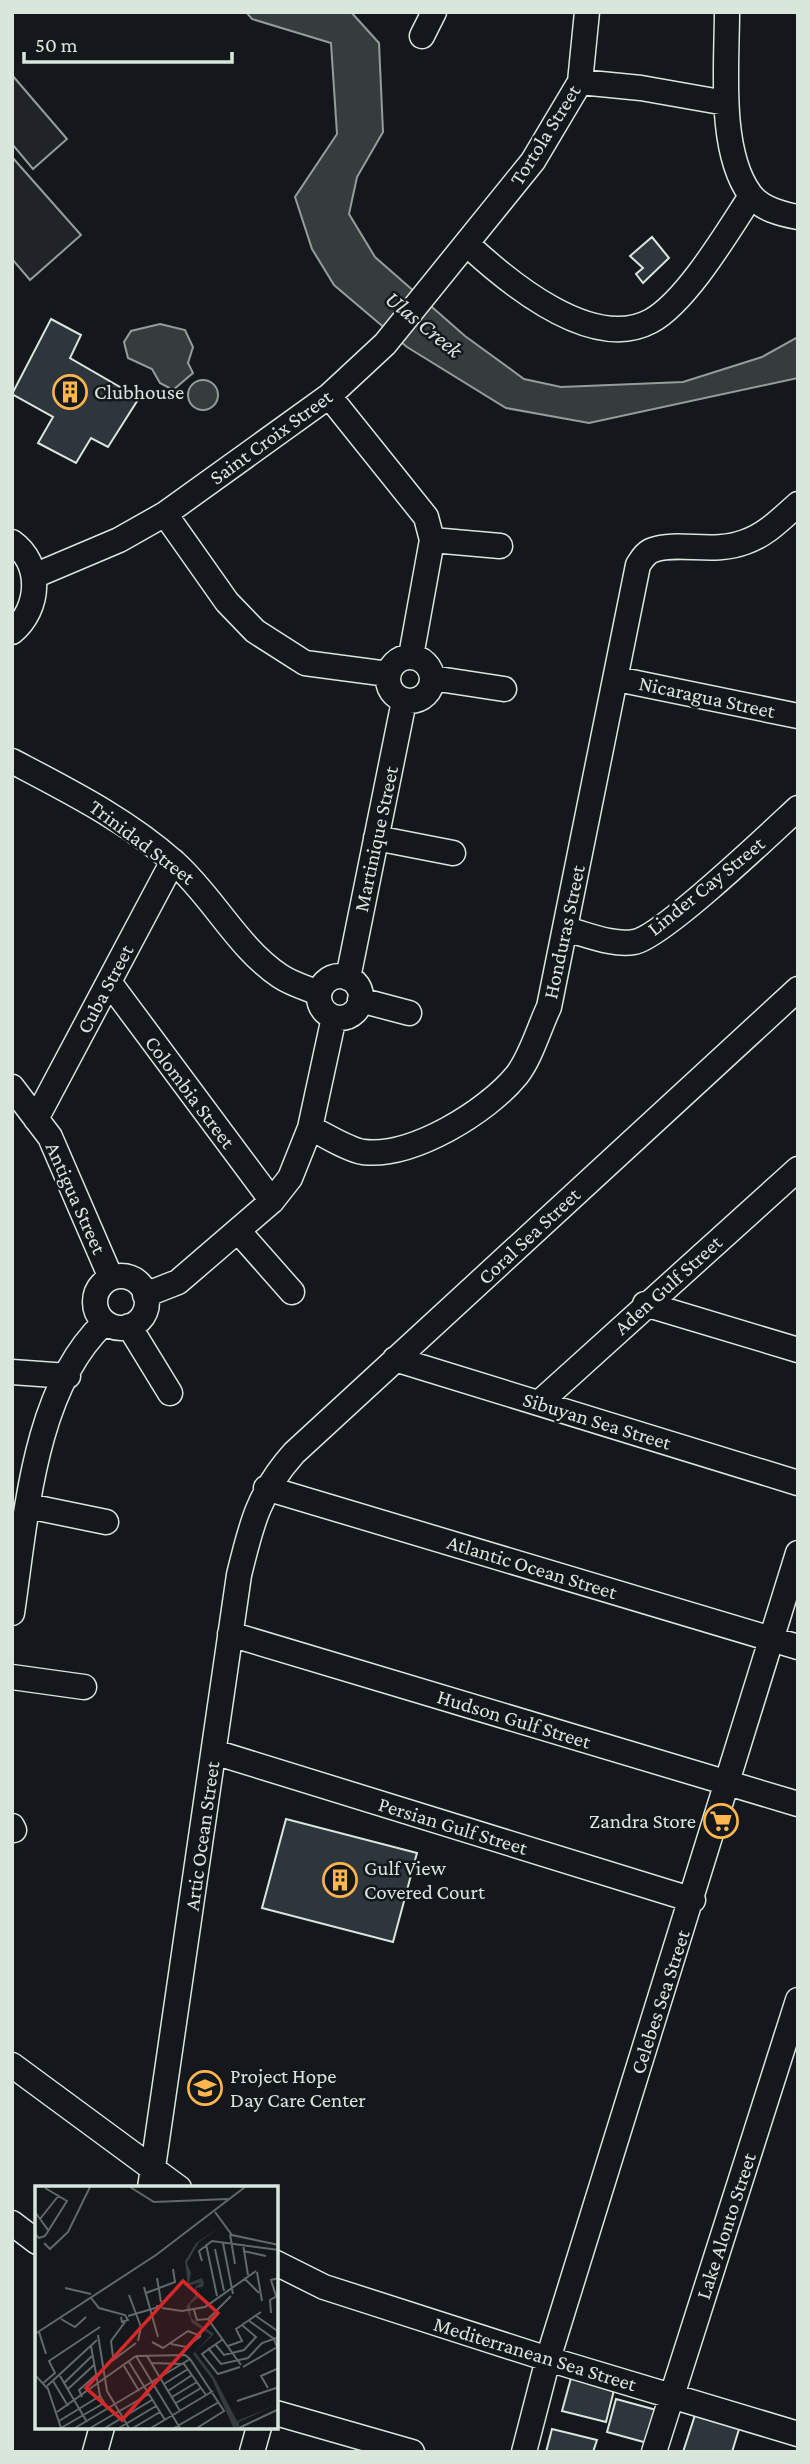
<svg xmlns="http://www.w3.org/2000/svg" width="810" height="2464" font-family="'Crimson Pro',serif">
<rect width="100%" height="100%" fill="#14181c"/>
<path fill="#202428" stroke="#939e99" stroke-width="2" d="M 12,75 L 67,139 L 33,169 L 12,144 Z
M 12,157 L 81,235 L 30,280 L 12,259 Z"/>
<path fill="#363b3e" stroke="#939e99" stroke-width="2" d="M 246,12 L 351,12 L 379,43 L 383,132 L 357,177 L 349,214 L 375,257 L 465,336 L 524,379 L 561,387 L 683,382 L 762,357 L 798,337 L 798,378 L 589,423 L 506,408 L 407,347 L 334,285 L 312,249 L 295,197 L 337,134 L 331,43 L 252,19 Z
M 160,324 L 185,330 L 193,347 L 188,363 L 193,373 L 173,390 L 160,383 L 152,369 L 128,358 L 124,342 L 131,331 Z
M188 395a15 15 0 1 1 30 0a15 15 0 1 1-30 0Z"/>
<path fill="#2c363c" stroke="#d8e6dc" stroke-width="2" d="M 652,237 L 669,258 L 643,283 L 636,274 L 643,268 L 630,256 Z
M 51,319 L 81,335 L 70,358 L 139,398 L 108,447 L 91,438 L 76,463 L 38,443 L 53,417 L 12,394 Z
M 286,1819 L 417,1853 L 393,1942 L 262,1908 Z
M 571,2378 L 614,2390 L 606,2422 L 562,2411 Z
M 616,2399 L 660,2411 L 651,2444 L 607,2432 Z
M 696,2412 L 740,2426 L 732,2452 L 683,2452 Z
M 552,2429 L 597,2440 L 593,2452 L 546,2452 Z"/>
<g fill="none" stroke-linecap="round" stroke-linejoin="round">
<g stroke="#d8e6dc" stroke-width="27">
<path id="minor" d="M 727,12 C 727,64 718,150 750,194 C 761,209 781,214 798,217
M 422,36 L 434,12
M 580,82 L 641,88 L 726,103
M 468,245 C 508,282 592,353 651,321 C 687,301 728,231 751,196
M 329,396 L 426,517 L 432,540 L 411,656
M 165,514 L 227,602 L 255,631 L 305,663 L 388,674
M 432,540 L 500,546
M 12,542 C 43,564 40,609 12,632
M 34,576 L 119,540 L 165,514 L 329,396 L 385,344 L 533,161 L 580,82 L 587,12
M388 679a22 22 0 1 1 44 0a22 22 0 1 1-44 0Z
M 432,678 L 504,689
M 617,679 L 798,716
M 12,761 C 69,791 127,820 175,863 C 213,897 238,948 280,976 C 292,984 306,988 319,993
M 376,838 L 453,853
M 565,929 C 586,934 613,946 634,942 C 661,938 772,832 798,808
M319 997a21 21 0 1 1 42 0a21 21 0 1 1-42 0Z
M 348,978 L 404,701
M 109,982 L 272,1201
M 360,1000 L 409,1013
M 12,1087 L 50,1137 L 111,1278
M 36,1119 L 173,861
M 310,1128 C 326,1135 346,1149 363,1152 C 412,1158 487,1112 517,1075 C 531,1057 539,1028 549,1007 L 638,565 C 642,559 645,553 653,550 C 678,541 714,554 745,542 C 766,535 781,519 798,504
M 239,1232 L 292,1292
M95 1302a26 26 0 1 1 52 0a26 26 0 1 1-52 0Z
M 145,1295 L 178,1282 L 272,1201 L 290,1178 L 310,1128 L 334,1017
M 645,1304 L 798,1350
M 129,1326 L 170,1393
M 395,1359 L 798,1483
M 12,1372 L 68,1376
M 539,1403 L 798,1169
M 266,1488 L 798,1647
M 28,1506 L 106,1522
M 12,1613 C 26,1520 33,1390 104,1323
M 230,1634 L 798,1804
M 12,1677 L 84,1687
M 214,1752 L 693,1900
M 12,1826 L 14,1830
M 12,2065 L 179,2188
M 150,2188 L 239,1575 C 251,1525 259,1492 294,1453 L 798,989
M 12,2223 L 37,2242
M 276,2263 L 324,2287 L 548,2359 L 798,2434
M 276,2413 L 412,2452
M 95,2452 L 102,2427
M 252,2452 L 259,2427
M 524,2452 L 548,2359 L 798,1553
M 654,2452 L 798,2000"/>
</g>
<use href="#minor" stroke="#14181c" stroke-width="24"/>
</g>
<defs>
<g id="building-ring" transform="scale(1.75)"><circle r="9.5" fill="#14181c" stroke="#ffb74d" stroke-width="1.5"/><path d="M-4-6H4V6H1V3H-1V6H-4ZM-2.5-4.3h1.7v1.8h-1.7ZM.8-4.3h1.7v1.8H.8ZM-2.5-1h1.7V.8h-1.7ZM.8-1h1.7V.8H.8Z" fill="#ffb74d"/></g>
<g id="supermarket-ring" transform="scale(1.75)"><circle r="9.5" fill="#14181c" stroke="#ffb74d" stroke-width="1.5"/><path d="M-6-5.5h2.5l.6 2H6L4.5 2H-2.5L-4.4-4H-6ZM-1.5 3.2a1.3 1.3 0 1 0 .1 0ZM3 3.2a1.3 1.3 0 1 0 .1 0Z" fill="#ffb74d"/></g>
<g id="school-ring" transform="scale(1.75)"><circle r="9.5" fill="#14181c" stroke="#ffb74d" stroke-width="1.5"/><path d="M0-5L7-2L0 1L-7-2ZM-4 1L0 2.5L4 1V4Q0 6-4 4Z" fill="#ffb74d"/></g>
</defs>
<g fill-rule="evenodd">
<use href="#building-ring" x="70" y="392"/>
<use href="#supermarket-ring" x="721" y="1821"/>
<use href="#building-ring" x="340" y="1880"/>
<use href="#school-ring" x="205" y="2088"/>
</g>
<g text-anchor="middle" stroke-width="5" stroke-linejoin="round" paint-order="stroke">
<g font-size="21" fill="#d8e6dc" stroke="#14181c">
<text transform="translate(545 135) rotate(-58)" y="7">Tortola Street</text>
<text transform="translate(271 437) rotate(-36)" y="7">Saint Croix Street</text>
<text transform="translate(707 697) rotate(12)" y="7">Nicaragua Street</text>
<text transform="translate(376 839) rotate(-78)" y="7">Martinique Street</text>
<text transform="translate(142 842) rotate(37)" y="7">Trinidad Street</text>
<text transform="translate(706 886) rotate(-39)" y="7">Linder Cay Street</text>
<text transform="translate(564 932) rotate(-78)" y="7">Honduras Street</text>
<text transform="translate(105 989) rotate(-62)" y="7">Cuba Street</text>
<text transform="translate(190 1092) rotate(53)" y="7">Colombia Street</text>
<text transform="translate(76 1198) rotate(66)" y="7">Antigua Street</text>
<text transform="translate(529 1236) rotate(-43)" y="7">Coral Sea Street</text>
<text transform="translate(668 1285) rotate(-42)" y="7">Aden Gulf Street</text>
<text transform="translate(597 1421) rotate(17)" y="7">Sibuyan Sea Street</text>
<text transform="translate(532 1567) rotate(17)" y="7">Atlantic Ocean Street</text>
<text transform="translate(514 1719) rotate(17)" y="7">Hudson Gulf Street</text>
<text transform="translate(453 1826) rotate(17)" y="7">Persian Gulf Street</text>
<text transform="translate(202 1836) rotate(-82)" y="7">Artic Ocean Street</text>
<text transform="translate(660 2002) rotate(-72)" y="7">Celebes Sea Street</text>
<text transform="translate(726 2226) rotate(-72)" y="7">Lake Alonto Street</text>
<text transform="translate(535 2354) rotate(17)" y="7">Mediterranean Sea Street</text>
</g>
<g font-size="21" fill="#d8e6dc" stroke="#14181c" text-anchor="start">
<text x="94" y="399">Clubhouse</text>
<text x="696" y="1828" text-anchor="end">Zandra Store</text>
<text x="364" y="1875">Gulf View<tspan x="364" dy="24">Covered Court</tspan></text>
<text x="230" y="2083">Project Hope<tspan x="230" dy="24">Day Care Center</tspan></text>
</g>
<g font-size="23" font-style="italic" fill="#d8e6dc" stroke="#14181c">
<text transform="translate(424 324) rotate(39)" y="8">Ulas Creek</text>
</g>
</g>
<g transform="translate(35 2186)">
<rect width="243" height="243" fill="#14181c"/>
<path d="M 187,40 L 164,56 L 152,77 L 156,87 L 154,97 L 167,92 L 169,97 L 168,101 L 161,102 L 163,112 L 155,118 L 156,132 L 179,148 L 160,166 L 179,191 L 202,235 L 243,218 L 204,236 L 204,242 L 198,241 L 177,193 L 158,168 L 176,149 L 157,137 L 151,121 L 160,110 L 160,101 L 167,96 L 153,100 L 150,75 L 161,57 Z" fill="#363b3e"/>
<path fill="none" stroke="#626a69" stroke-width="2" d="M 95,1 L 119,16 L 193,13M 0,26 L 13,44M 180,26 L 197,49 L 244,59M 5,33 L 24,9M 0,48 L 4,52 L 10,50 L 32,15 L 10,2M 195,48 L 200,78M 9,57 L 15,63 L 33,46 L 55,1M 188,57 L 198,108M 171,58 L 182,110M 208,58 L 213,89M 180,63 L 189,105M 208,65 L 231,70M 167,75 L 164,65 L 177,55 L 244,64M 222,86 L 227,115M 122,92 L 126,116M 209,92 L 224,107M 109,101 L 123,151M 30,102 L 56,108M 111,107 L 140,96 L 138,83M 94,109 L 106,141 L 103,155M 196,110 L 173,133 L 206,179M 241,110 L 236,94 L 244,92M 56,112 L 64,122 L 90,129 L 93,134 L 87,136 L 86,131M 127,122 L 147,125 L 170,121 L 221,85M 159,124 L 162,134 L 173,133M 236,127 L 235,114 L 244,109M 93,130 L 127,120 L 121,120M 221,130 L 244,146M 26,133 L 40,141 L 51,131M 213,134 L 239,153 L 242,161M 4,146 L 11,168M 0,148 L 121,69 L 210,1M 63,149 L 72,205 L 94,242M 188,153 L 167,168 L 183,188 L 205,181M 117,156 L 128,162 L 153,145 L 166,150M 136,158 L 151,161 L 166,150M 180,158 L 189,169 L 209,164 L 221,151 L 207,139M 56,160 L 65,210 L 73,223M 193,160 L 207,155 L 201,143 L 226,126M 173,162 L 186,178 L 213,172 L 227,157 L 244,151M 101,170 L 150,169 L 155,173 L 189,225 L 162,242M 101,170 L 145,242M 112,170 L 145,225M 78,171 L 76,155 L 90,136M 77,175 L 101,157M 94,176 L 130,234M 116,177 L 149,178 L 171,209M 89,180 L 104,205M 208,181 L 244,160M 0,189 L 13,203 L 26,242M 25,190 L 52,236M 18,195 L 33,220M 29,197 L 57,170M 7,198 L 20,187 L 14,175 L 65,141M 129,198 L 153,183M 12,200 L 62,154M 233,202 L 226,190 L 244,182M 33,203 L 59,179M 133,205 L 157,189M 47,211 L 44,204 L 61,189M 137,211 L 162,196M 202,215 L 244,201M 141,217 L 166,202M 22,226 L 101,170M 24,235 L 65,210M 26,242 L 69,217M 40,242 L 155,173M 55,242 L 114,208M 70,242 L 117,214M 84,242 L 121,220M 98,242 L 125,226M 116,242 L 178,205M 139,242 L 184,216M 204,242 L 244,223"/>
<path fill="#d62828" fill-opacity="0.15" stroke="#d62828" stroke-width="3.5" d="M 148,95 L 183,127 L 87,234 L 51,202 Z"/>
<rect width="243" height="243" fill="none" stroke="#d8e6dc" stroke-width="3.5"/>
</g>
<rect width="810" height="2464" fill="none" stroke="#d8e6dc" stroke-width="28"/>
<path d="M24 52v10h208v-10" fill="none" stroke="#d8e6dc" stroke-width="3.5"/>
<text x="35" y="52" font-size="21" fill="#d8e6dc" stroke="#14181c" stroke-width="5" paint-order="stroke">50 m</text>
</svg>
